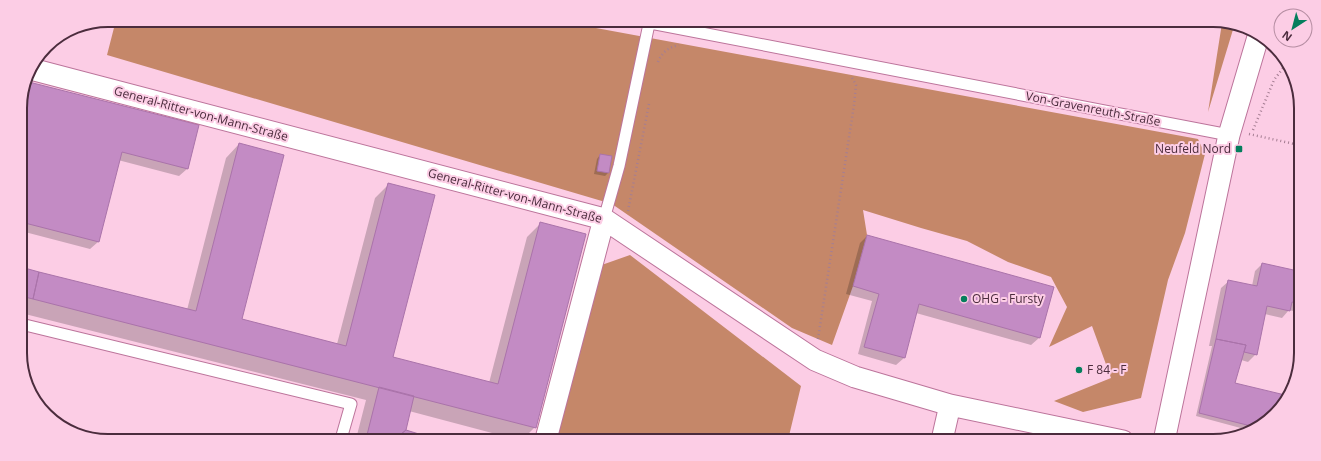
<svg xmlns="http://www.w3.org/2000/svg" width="1321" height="461" font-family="'Open Sans',sans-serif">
<rect width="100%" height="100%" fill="#fccde5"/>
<path fill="#c58769" d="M 116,20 L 558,21 L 1198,139 L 1205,154 L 1185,233 L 1168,280 L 1141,398 L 1083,412 L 1054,401 L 1111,378 L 1092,326 L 1049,347 L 1067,307 L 1051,277 L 1008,262 L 967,241 L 921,228 L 863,210 L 867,235 L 853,286 L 832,345 L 792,328 L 612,204 L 107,55 Z
M 1222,23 L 1235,23 L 1208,112 Z
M 630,255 L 801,386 L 788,440 L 550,439 L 596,267 Z"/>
<path fill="#0003" d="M 20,103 L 198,126 L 187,169 L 179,176 L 118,160 L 98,242 L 90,249 L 21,231 Z
M 239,144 L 241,319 L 337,344 L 375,198 L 389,184 L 392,358 L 489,383 L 527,237 L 541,223 L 535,427 L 523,439 L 515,439 L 409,411 L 404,430 L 432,439 L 356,439 L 366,400 L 21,313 L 21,268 L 187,310 L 226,158 Z
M 600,155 L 608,173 L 605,176 L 594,174 L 597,159 Z
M 867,236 L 1039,338 L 1031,345 L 916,313 L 904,358 L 896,365 L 858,354 L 872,301 L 846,294 L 860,243 Z
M 1262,264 L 1298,272 L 1298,312 L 1289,310 L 1282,318 L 1265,314 L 1256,354 L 1248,362 L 1241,360 L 1234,383 L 1284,396 L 1267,423 L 1248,430 L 1196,416 L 1212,346 L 1209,346 L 1221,288 L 1229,281 L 1252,286 L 1255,271 Z"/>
<path fill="#c38bc4" stroke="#aa73aa" d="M 25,81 L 199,125 L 188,169 L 122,152 L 99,242 L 21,222 L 20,103 Z
M 239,143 L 284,155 L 242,319 L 346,346 L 388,183 L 435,195 L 393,357 L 498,384 L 540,222 L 586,234 L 536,428 L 33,299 L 39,272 L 196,311 Z
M 600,154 L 612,156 L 609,173 L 597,171 Z
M 867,235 L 1054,287 L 1040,338 L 919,304 L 905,358 L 864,347 L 879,294 L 853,286 Z
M 1262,263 L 1298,271 L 1298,303 L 1292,302 L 1290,311 L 1267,306 L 1257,355 L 1244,352 L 1246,345 L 1216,339 L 1228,280 L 1257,286 Z
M 21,267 L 39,272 L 33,299 L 21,296 Z
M 1216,339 L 1246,345 L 1235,383 L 1285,395 L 1267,423 L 1255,427 L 1199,413 Z
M 379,387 L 414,396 L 406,430 L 395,439 L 366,439 Z
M 406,430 L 435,439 L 395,439 Z"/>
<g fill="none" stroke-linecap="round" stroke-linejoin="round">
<g stroke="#bc749b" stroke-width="13">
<path id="lane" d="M 640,21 L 1229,135
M 604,219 L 619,166 L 649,24
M 21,324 L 351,404 L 341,439"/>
</g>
<g stroke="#bc749b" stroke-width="23">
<path id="street" d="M 31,69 L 604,219 L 815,360 L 855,377 L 950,405 L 942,440
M 950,405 L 1123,441
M 546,439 L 604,219
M 1164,441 L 1229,135 L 1258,37"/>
</g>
<path stroke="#a57e93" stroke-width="2.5" stroke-dasharray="1 3" stroke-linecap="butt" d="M 658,62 C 662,52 669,47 679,45
M 1253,130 L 1274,80 L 1286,64
M 1249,134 L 1299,145
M 628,211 L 649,104
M 818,339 L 854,105 L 856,85 L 851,76"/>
<use href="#lane" stroke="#fff" stroke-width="11"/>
<use href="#street" stroke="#fff" stroke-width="21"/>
</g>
<g fill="#047e5d" stroke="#fccde5" stroke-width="1.5">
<rect x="1235" y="145" width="8" height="8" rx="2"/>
<circle cx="964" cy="299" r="4"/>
<circle cx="1079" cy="370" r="4"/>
</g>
<g text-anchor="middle" stroke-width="4" stroke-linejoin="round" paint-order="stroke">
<g font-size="12" fill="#4b2c3d" stroke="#fccde5">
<text transform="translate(1093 109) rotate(11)" y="4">Von-Gravenreuth-Straße</text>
<text transform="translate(201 114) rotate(15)" y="4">General-Ritter-von-Mann-Straße</text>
<text transform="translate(515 196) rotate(15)" y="4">General-Ritter-von-Mann-Straße</text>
</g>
<g font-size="12" fill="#4b2c3d" stroke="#fccde5" text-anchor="start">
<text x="1231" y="153" text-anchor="end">Neufeld Nord</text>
<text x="972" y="303">OHG - Fursty</text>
<text x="1087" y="374">F 84 - F</text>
</g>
</g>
<path d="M0 0H1321V461H0ZM108 27H1213A81 81 0 0 1 1294 108V353A81 81 0 0 1 1213 434H108A81 81 0 0 1 27 353V108A81 81 0 0 1 108 27Z" fill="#fccde5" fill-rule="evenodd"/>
<path fill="none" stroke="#4b2c3d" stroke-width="2" d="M108 27H1213A81 81 0 0 1 1294 108V353A81 81 0 0 1 1213 434H108A81 81 0 0 1 27 353V108A81 81 0 0 1 108 27Z"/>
<g transform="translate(1293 28) rotate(216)"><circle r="19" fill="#fccde5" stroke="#b58da2"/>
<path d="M0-3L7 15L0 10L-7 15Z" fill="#047e5d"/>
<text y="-6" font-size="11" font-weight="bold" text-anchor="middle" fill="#4b2c3d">N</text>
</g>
</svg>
